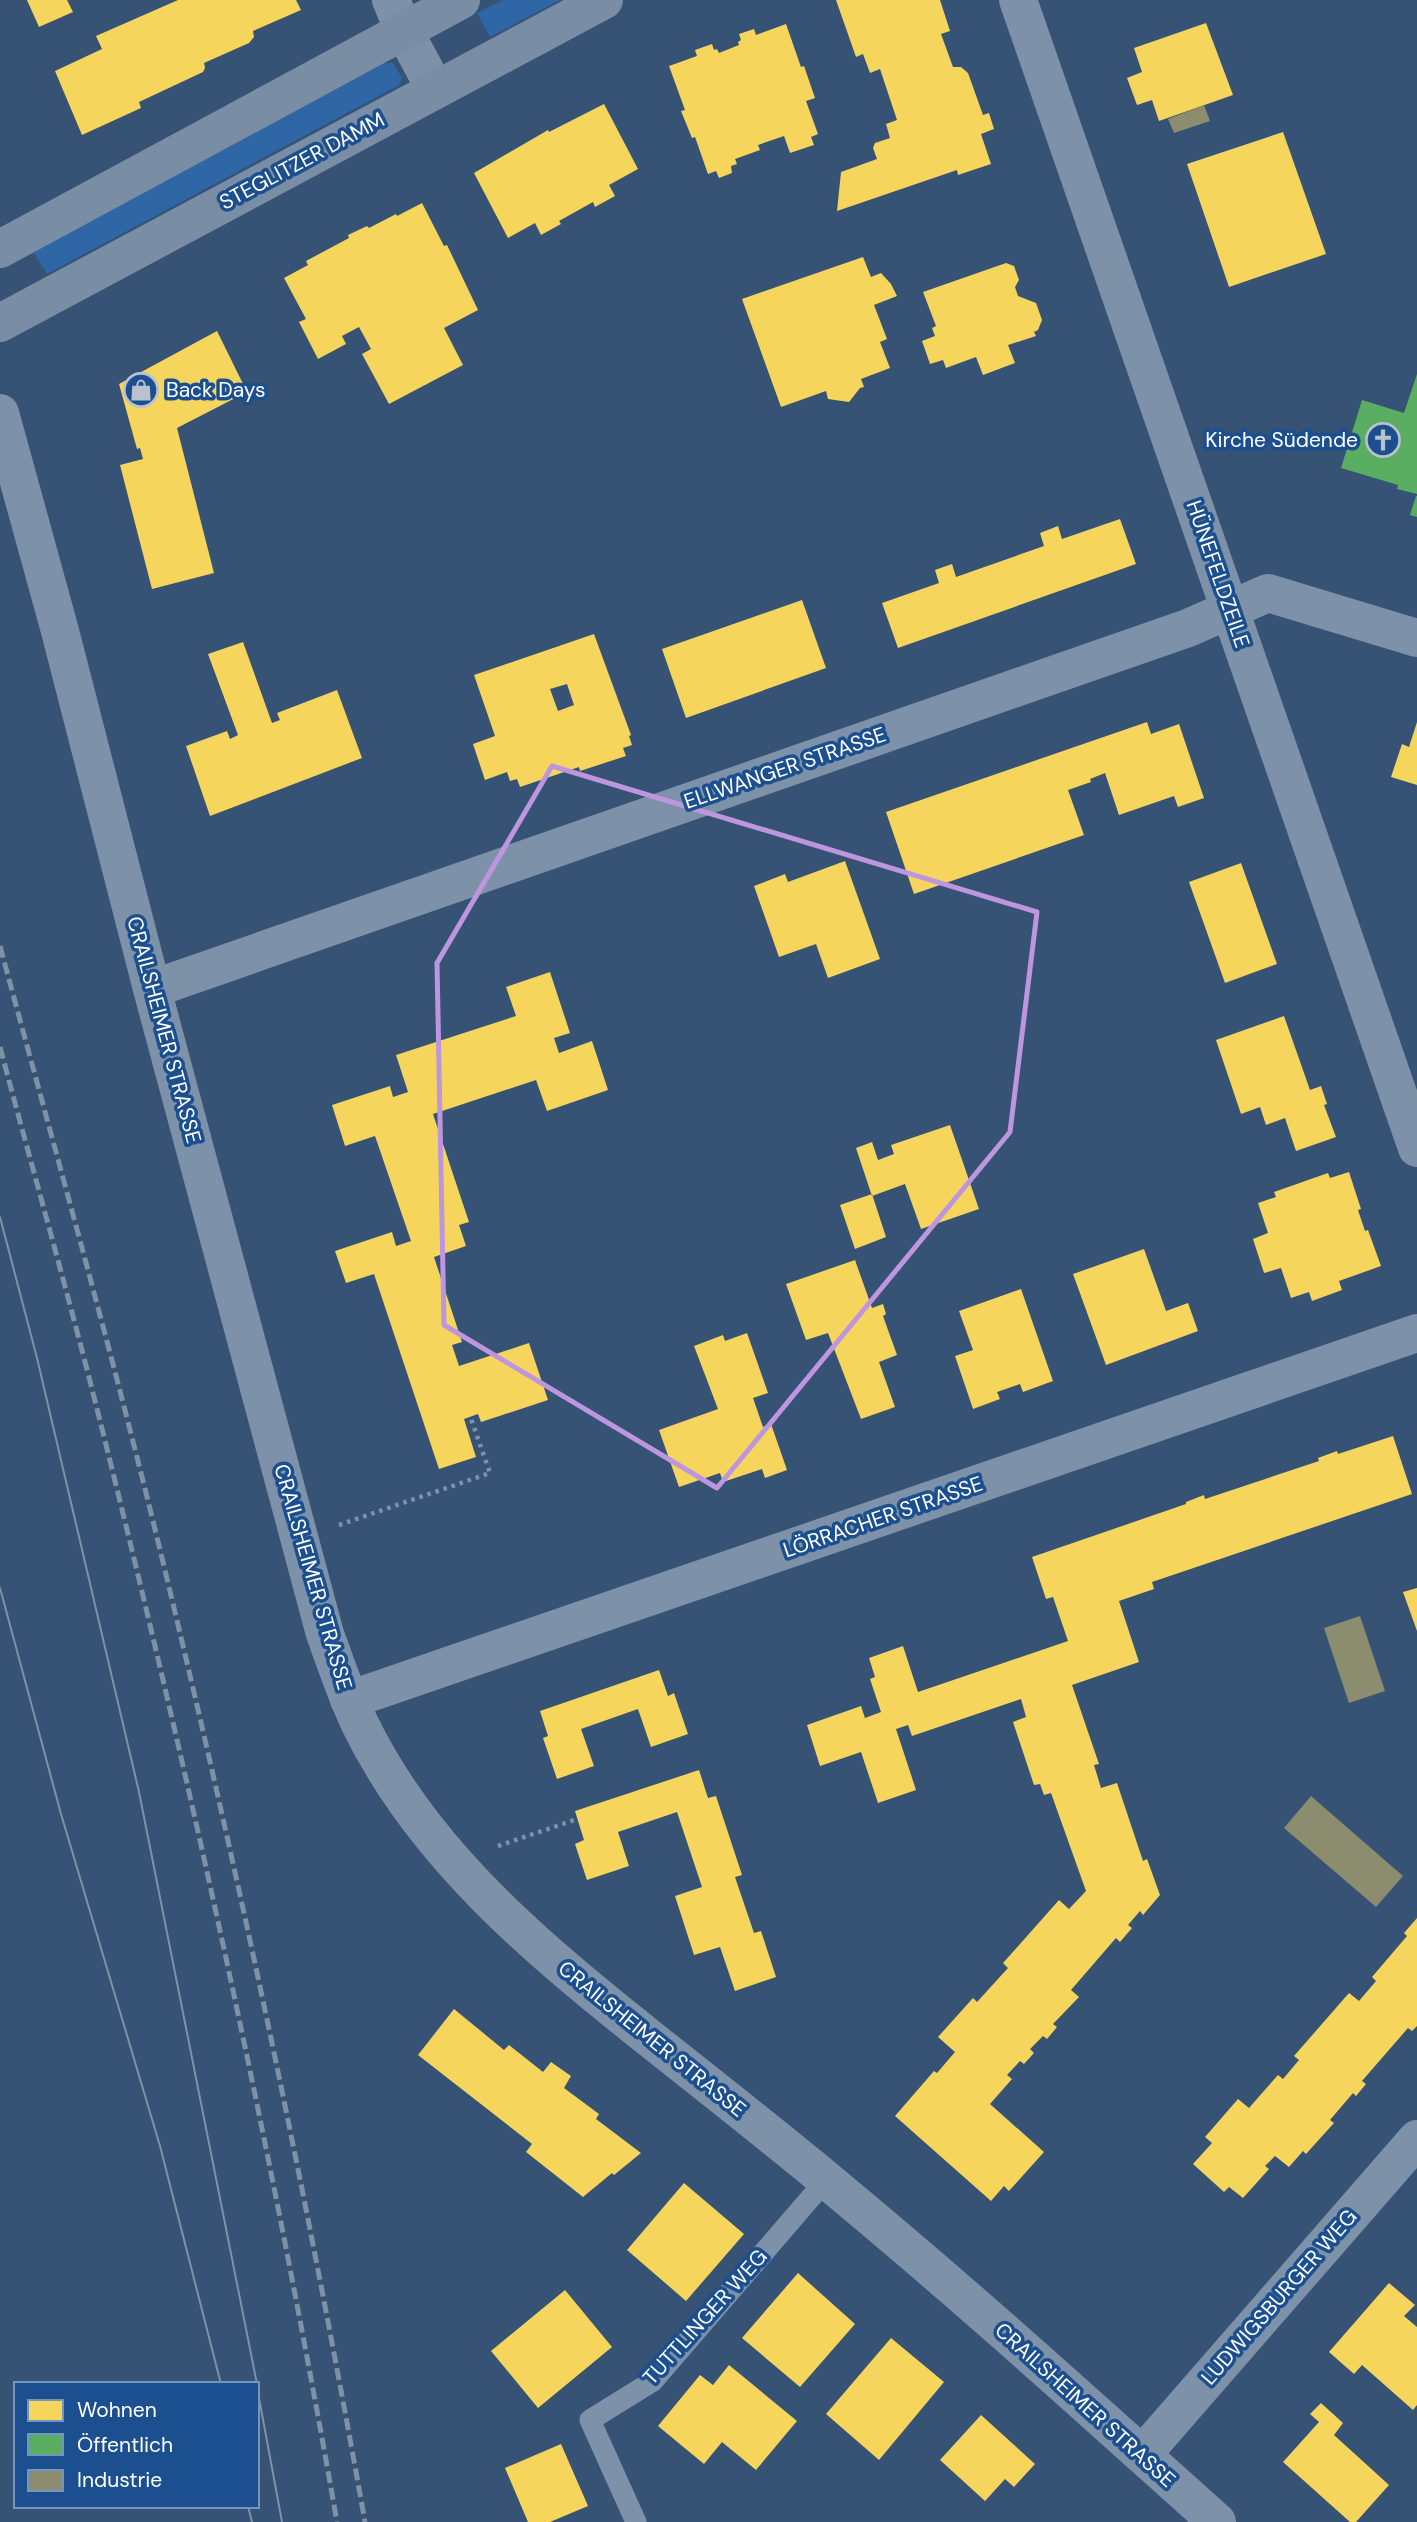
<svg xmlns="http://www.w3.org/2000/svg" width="1417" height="2522" font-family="'DM Sans',sans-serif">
<rect width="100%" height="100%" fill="#365274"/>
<path fill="#2f66a5" d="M 503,0 L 560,0 L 490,37 L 477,13 Z
M 385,63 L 393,63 L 402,78 L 399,85 L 47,274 L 33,251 Z"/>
<path fill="#f6d55c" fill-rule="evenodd" d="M 27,0 L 67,0 L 73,12 L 39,27 Z
M 178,0 L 296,0 L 301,10 L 253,31 L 254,37 L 249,43 L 204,63 L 205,68 L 203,72 L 139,102 L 141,108 L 82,135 L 55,71 L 102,49 L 96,36 Z
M 836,0 L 940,0 L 950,31 L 941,34 L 953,67 L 961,67 L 968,73 L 983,115 L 989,113 L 994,129 L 981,134 L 991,164 L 958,175 L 957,170 L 837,211 L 841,172 L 877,159 L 873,148 L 875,143 L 890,138 L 886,124 L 897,120 L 880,69 L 870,73 L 863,54 L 856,57 Z
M 1206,23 L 1233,95 L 1159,121 L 1152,100 L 1137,105 L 1127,78 L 1142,72 L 1134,48 Z
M 786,24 L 801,67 L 804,66 L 815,98 L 806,101 L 818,134 L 811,137 L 814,145 L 790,153 L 784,136 L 758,145 L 760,150 L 735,159 L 737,164 L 731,166 L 732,173 L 719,178 L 716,171 L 708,174 L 695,137 L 692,138 L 681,111 L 685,110 L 669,66 L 697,56 L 695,50 L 712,44 L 714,50 L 717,49 L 719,53 L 739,45 L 738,42 L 741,40 L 739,34 L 754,29 L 756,35 Z
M 604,104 L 638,169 L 609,185 L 615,196 L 595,207 L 593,202 L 559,221 L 561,224 L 541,235 L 535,223 L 508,238 L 474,173 L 548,130 L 549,132 Z
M 1283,132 L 1326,254 L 1229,287 L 1187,164 Z
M 422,203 L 444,246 L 447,245 L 478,310 L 444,328 L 463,365 L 389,404 L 362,354 L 371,349 L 359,327 L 342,336 L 346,344 L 318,359 L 299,322 L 306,319 L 284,278 L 308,265 L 306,261 L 349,238 L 348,235 L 367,226 L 369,228 L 396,214 L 397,216 Z
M 863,257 L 871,277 L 881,273 L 891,284 L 897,296 L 874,305 L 887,339 L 880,342 L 890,368 L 861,379 L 864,387 L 860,388 L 849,402 L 828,399 L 826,391 L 781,407 L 742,299 Z
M 1006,263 L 1014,266 L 1019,280 L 1015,287 L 1018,296 L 1036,303 L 1042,320 L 1038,330 L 1034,332 L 1036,336 L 1008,345 L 1015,363 L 983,375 L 976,357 L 946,368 L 943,360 L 930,364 L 922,341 L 935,336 L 932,328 L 936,326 L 923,292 Z
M 217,331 L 247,392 L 177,428 L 214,573 L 152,589 L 120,465 L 143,459 L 140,448 L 137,449 L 119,384 Z
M 1120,519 L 1136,564 L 898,648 L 882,603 L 939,583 L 935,570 L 952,564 L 956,577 L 1044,546 L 1040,533 L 1058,526 L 1062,539 Z
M 802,600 L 826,668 L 686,718 L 662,649 Z
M 594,634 L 631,735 L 629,736 L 632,745 L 623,748 L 626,756 L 580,771 L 579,767 L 520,787 L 517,779 L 510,781 L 507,772 L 485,780 L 473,744 L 495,736 L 474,675 ZM 567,684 L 574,705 L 558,711 L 550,689 Z
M 243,642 L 272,723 L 280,720 L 277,713 L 337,690 L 362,758 L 210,816 L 186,746 L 227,731 L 230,739 L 238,735 L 208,654 Z
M 1147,722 L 1151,734 L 1179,724 L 1204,798 L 1178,807 L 1174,796 L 1119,815 L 1105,773 L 1090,779 L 1091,782 L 1068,790 L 1084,835 L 914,894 L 886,812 Z
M 1417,722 L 1417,785 L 1391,777 L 1402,744 L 1409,747 Z
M 845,861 L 880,959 L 828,978 L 816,944 L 779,957 L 754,886 L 785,874 L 788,882 Z
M 1241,863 L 1277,964 L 1225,983 L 1189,882 Z
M 550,972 L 570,1033 L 554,1038 L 559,1053 L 592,1041 L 608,1090 L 547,1111 L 536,1080 L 433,1114 L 469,1222 L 459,1225 L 466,1246 L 434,1257 L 462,1342 L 452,1345 L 459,1366 L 529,1343 L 548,1400 L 481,1422 L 478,1414 L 464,1419 L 476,1457 L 439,1469 L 374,1274 L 346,1283 L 335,1251 L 392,1232 L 396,1246 L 411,1241 L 375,1136 L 345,1146 L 332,1105 L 390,1086 L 393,1097 L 408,1092 L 396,1055 L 516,1016 L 506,987 Z
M 1284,1016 L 1310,1090 L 1321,1086 L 1327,1104 L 1324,1105 L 1336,1137 L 1296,1151 L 1285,1118 L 1266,1125 L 1260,1107 L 1241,1114 L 1216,1040 Z
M 950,1125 L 979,1209 L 921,1229 L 905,1184 L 872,1196 L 856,1148 L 872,1142 L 878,1160 L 894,1154 L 891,1145 Z
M 1349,1172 L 1361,1209 L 1358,1210 L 1365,1231 L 1368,1230 L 1381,1266 L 1339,1281 L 1342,1290 L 1312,1301 L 1309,1292 L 1291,1298 L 1281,1268 L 1264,1273 L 1253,1239 L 1268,1233 L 1258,1203 L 1276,1197 L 1274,1192 L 1328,1173 L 1330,1178 Z
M 872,1194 L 886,1237 L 855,1249 L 840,1205 Z
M 1144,1249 L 1166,1311 L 1188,1303 L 1198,1331 L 1106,1365 L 1073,1274 Z
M 855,1260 L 872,1308 L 883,1304 L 886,1314 L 883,1316 L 897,1355 L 879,1362 L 895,1407 L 861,1419 L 828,1333 L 806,1340 L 786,1284 Z
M 1021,1289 L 1053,1381 L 1023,1392 L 1020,1384 L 997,1392 L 1000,1399 L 973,1409 L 955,1356 L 973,1350 L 959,1311 Z
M 747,1333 L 768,1393 L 753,1398 L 763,1427 L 771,1424 L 787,1470 L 765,1478 L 762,1469 L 723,1482 L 720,1473 L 679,1487 L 659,1430 L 718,1409 L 694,1346 L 723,1335 L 725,1341 Z
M 1393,1436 L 1412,1494 L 1152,1582 L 1154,1589 L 1119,1601 L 1139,1662 L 1072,1685 L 1099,1764 L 1094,1765 L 1101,1788 L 1117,1783 L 1143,1861 L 1147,1859 L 1160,1895 L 1143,1915 L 1140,1911 L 1128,1925 L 1132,1928 L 1120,1942 L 1116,1938 L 1071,1990 L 1079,1997 L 1053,2024 L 1057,2027 L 1047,2039 L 1043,2036 L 1030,2049 L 1034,2053 L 1024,2064 L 1020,2061 L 1007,2075 L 1012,2079 L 990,2104 L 1044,2152 L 1009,2191 L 1004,2186 L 991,2201 L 895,2116 L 934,2071 L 937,2073 L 955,2052 L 938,2037 L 973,1998 L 977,2002 L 1008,1968 L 1003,1963 L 1059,1900 L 1069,1909 L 1086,1891 L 1051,1793 L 1044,1795 L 1040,1784 L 1034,1785 L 1013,1722 L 1026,1717 L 1021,1699 L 912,1736 L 908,1725 L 896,1729 L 916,1790 L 878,1803 L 861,1752 L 820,1766 L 807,1725 L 861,1706 L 865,1718 L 881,1712 L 870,1679 L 875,1677 L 869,1658 L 903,1646 L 918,1692 L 1068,1641 L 1053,1597 L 1046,1599 L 1032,1557 L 1186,1504 L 1186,1502 L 1204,1495 L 1205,1499 L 1319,1461 L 1318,1458 L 1337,1451 L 1338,1454 Z
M 1417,1588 L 1417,1631 L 1403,1592 Z
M 659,1670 L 668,1696 L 674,1693 L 688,1734 L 651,1747 L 638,1709 L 581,1729 L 594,1766 L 557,1779 L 543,1738 L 548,1736 L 540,1711 Z
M 699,1770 L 708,1798 L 716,1796 L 742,1875 L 735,1877 L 754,1933 L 761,1931 L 776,1977 L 735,1991 L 720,1947 L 694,1955 L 675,1896 L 702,1887 L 677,1812 L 618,1832 L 629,1866 L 587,1880 L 575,1844 L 584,1840 L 575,1811 Z
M 1417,1918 L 1417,2026 L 1412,2031 L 1408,2028 L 1362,2081 L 1366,2084 L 1356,2096 L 1353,2093 L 1330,2120 L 1334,2123 L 1306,2154 L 1303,2151 L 1289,2167 L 1275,2156 L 1265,2166 L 1269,2169 L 1243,2198 L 1229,2187 L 1224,2192 L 1193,2164 L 1212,2143 L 1205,2137 L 1238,2099 L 1249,2108 L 1278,2075 L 1283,2079 L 1299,2060 L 1294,2056 L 1349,1993 L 1359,2001 L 1376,1981 L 1372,1977 L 1407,1936 L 1404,1933 Z
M 454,2009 L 504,2050 L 509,2045 L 543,2072 L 551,2062 L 571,2076 L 564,2088 L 599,2114 L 596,2119 L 641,2153 L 614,2175 L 612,2173 L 583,2197 L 526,2152 L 532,2144 L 418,2055 Z
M 684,2183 L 744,2234 L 686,2301 L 627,2250 Z
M 798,2273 L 855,2324 L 800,2387 L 742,2338 Z
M 1389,2283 L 1415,2305 L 1404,2316 L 1417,2327 L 1417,2405 L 1413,2410 L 1362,2365 L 1354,2374 L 1329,2352 Z
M 565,2290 L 612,2347 L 538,2408 L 491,2351 Z
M 891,2338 L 944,2382 L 879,2460 L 826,2414 Z
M 729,2365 L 797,2421 L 756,2470 L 722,2442 L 704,2464 L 658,2426 L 700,2375 L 713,2385 Z
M 1321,2403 L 1343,2423 L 1334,2435 L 1389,2485 L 1356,2522 L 1350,2522 L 1283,2462 L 1319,2422 L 1310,2414 Z
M 981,2415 L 1035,2464 L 1014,2487 L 1005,2479 L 985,2501 L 940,2460 Z
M 561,2444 L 588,2506 L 550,2522 L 528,2522 L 505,2468 Z"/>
<path fill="#5aae61" d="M 1417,374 L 1417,494 L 1397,489 L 1398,485 L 1341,468 L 1362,400 L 1404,413 Z
M 1416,496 L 1417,496 L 1417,517 L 1410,515 Z"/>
<path fill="#8c8c6e" d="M 1204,105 L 1210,121 L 1174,133 L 1168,119 Z
M 1360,1616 L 1385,1691 L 1349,1703 L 1324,1628 Z
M 1311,1796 L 1403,1876 L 1376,1907 L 1284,1828 Z"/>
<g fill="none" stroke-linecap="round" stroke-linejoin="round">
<path stroke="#7d92a8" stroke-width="4.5" stroke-dasharray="3.5 5" stroke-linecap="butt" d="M 339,1525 L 490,1473 L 470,1416
M 498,1846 L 577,1819"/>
<path stroke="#7d92a8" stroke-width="21" d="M 636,2522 L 590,2420 L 653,2381 L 826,2180"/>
<path stroke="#7d92a8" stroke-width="38" d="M 391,0 L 404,31 L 435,89
M 1018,0 L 1417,1148
M 0,413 L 60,631 L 152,989 L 325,1634 C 336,1664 346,1695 360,1724 C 424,1856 540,1951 653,2041 C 716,2091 780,2141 842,2193 C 970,2299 1093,2411 1217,2522
M 152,989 L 1188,628 L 1268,593 L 1417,638
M 349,1700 L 1417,1333
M 1142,2455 L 1417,2139"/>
<path stroke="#798da4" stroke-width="38" d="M 0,249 L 461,0
M 0,323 L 604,0"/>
<path stroke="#7e92a7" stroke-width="2" d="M 0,1217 L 37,1358 L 139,1792 L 257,2384
M 0,1588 L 61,1814 L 160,2146 L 221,2384
M 257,2387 L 282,2522
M 248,2506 L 252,2522"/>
<path stroke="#7e92a7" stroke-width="5" stroke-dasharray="12 5" stroke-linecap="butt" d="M 0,946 C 57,1158 117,1369 168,1583 C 243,1894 309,2207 365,2522
M 0,1047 C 30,1160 62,1272 91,1385 C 186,1761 270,2140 337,2522"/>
</g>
<path fill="none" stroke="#bd96df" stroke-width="5" stroke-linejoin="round" d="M 552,766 L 1037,912 L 1010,1132 L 717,1488 L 444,1325 L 437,963 Z"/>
<defs>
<g id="shop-ring" transform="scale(1.75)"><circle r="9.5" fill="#1b4f8f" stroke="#b9c2ce" stroke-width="1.5"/><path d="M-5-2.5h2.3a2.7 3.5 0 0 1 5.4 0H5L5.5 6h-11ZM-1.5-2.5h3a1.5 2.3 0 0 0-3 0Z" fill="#b9c2ce"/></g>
<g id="church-ring" transform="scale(1.75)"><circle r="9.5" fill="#1b4f8f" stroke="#b9c2ce" stroke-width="1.5"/><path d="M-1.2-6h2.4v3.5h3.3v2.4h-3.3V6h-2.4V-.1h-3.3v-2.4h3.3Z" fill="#b9c2ce"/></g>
</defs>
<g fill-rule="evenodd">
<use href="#shop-ring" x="141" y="390"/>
<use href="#church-ring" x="1383" y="440"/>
</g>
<g text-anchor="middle" stroke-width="7" stroke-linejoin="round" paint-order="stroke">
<g font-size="21" fill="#fff" stroke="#1b4f8f">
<text transform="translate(302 161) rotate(-28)" y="7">STEGLITZER DAMM</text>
<text transform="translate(1218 574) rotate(71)" y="7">HÜNEFELDZEILE</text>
<text transform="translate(785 768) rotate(-19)" y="7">ELLWANGER STRASSE</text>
<text transform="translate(164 1030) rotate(75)" y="7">CRAILSHEIMER STRASSE</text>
<text transform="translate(883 1517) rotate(-19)" y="7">LÖRRACHER STRASSE</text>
<text transform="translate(313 1577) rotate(74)" y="7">CRAILSHEIMER STRASSE</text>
<text transform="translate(652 2039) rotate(39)" y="7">CRAILSHEIMER STRASSE</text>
<text transform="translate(1279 2297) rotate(-49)" y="7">LUDWIGSBURGER WEG</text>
<text transform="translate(705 2317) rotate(-48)" y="7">TUTTLINGER WEG</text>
<text transform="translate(1085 2405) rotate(42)" y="7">CRAILSHEIMER STRASSE</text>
</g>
<g font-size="21" fill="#fff" stroke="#1b4f8f" text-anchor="start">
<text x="166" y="397">Back Days</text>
<text x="1358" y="447" text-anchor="end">Kirche Südende</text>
</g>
</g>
<rect x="14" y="2382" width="245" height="126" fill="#1b4f8f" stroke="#7695bc" stroke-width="2"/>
<rect x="28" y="2400" width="35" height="21" fill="#f6d55c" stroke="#7695bc" stroke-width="2"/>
<text x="77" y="2417" font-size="21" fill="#ffffff">Wohnen</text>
<rect x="28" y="2434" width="35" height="21" fill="#5aae61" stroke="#7695bc" stroke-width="2"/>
<text x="77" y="2452" font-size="21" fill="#ffffff">Öffentlich</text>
<rect x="28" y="2470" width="35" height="21" fill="#8c8c6e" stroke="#7695bc" stroke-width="2"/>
<text x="77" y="2487" font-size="21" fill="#ffffff">Industrie</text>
</svg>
